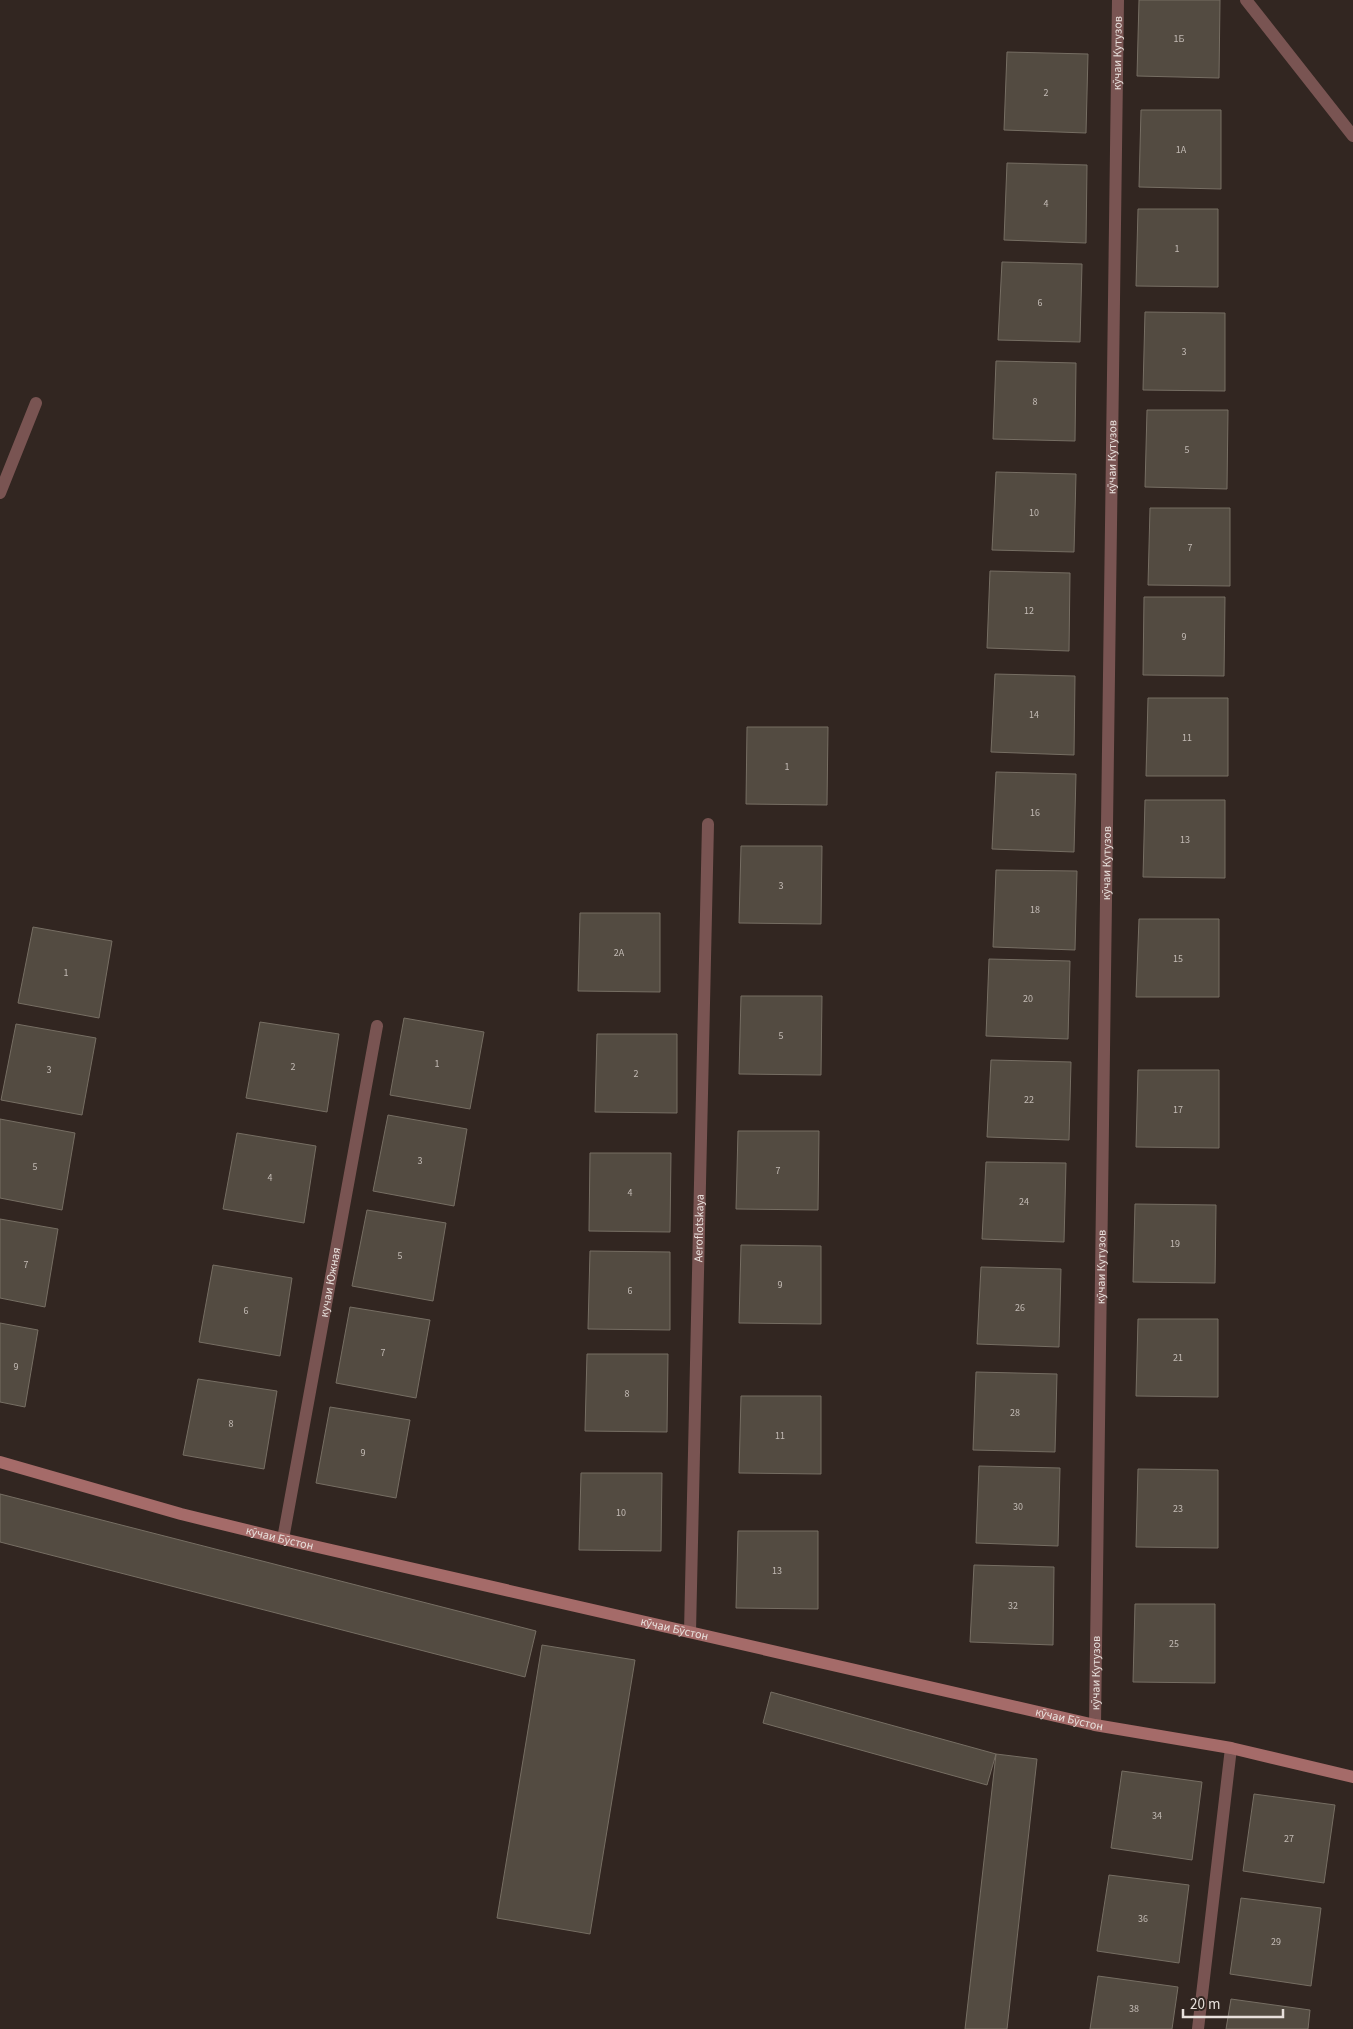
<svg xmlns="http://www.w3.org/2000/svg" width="1353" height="2029" font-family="'Source Sans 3',sans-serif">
<rect width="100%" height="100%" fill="#322621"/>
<path fill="#534b41" stroke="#766e63" d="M 1139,0 L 1220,0 L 1219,78 L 1137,76 Z
M 1007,52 L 1088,54 L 1086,133 L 1004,130 Z
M 1141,110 L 1221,110 L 1221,189 L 1139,187 Z
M 1007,163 L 1087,165 L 1086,243 L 1004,240 Z
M 1138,209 L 1218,209 L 1218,287 L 1136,286 Z
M 1002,262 L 1082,264 L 1080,342 L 998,340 Z
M 1145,312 L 1225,313 L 1225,391 L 1143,390 Z
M 996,361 L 1076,363 L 1075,441 L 993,439 Z
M 1147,410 L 1228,410 L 1227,489 L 1145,487 Z
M 996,472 L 1076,474 L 1074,552 L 992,550 Z
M 1150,508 L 1230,508 L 1230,586 L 1148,585 Z
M 990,571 L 1070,573 L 1069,651 L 987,648 Z
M 1144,597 L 1225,597 L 1224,676 L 1143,675 Z
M 995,674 L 1075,676 L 1074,755 L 991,752 Z
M 1148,698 L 1228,698 L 1228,776 L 1146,776 Z
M 747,727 L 828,727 L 827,805 L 746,804 Z
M 996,772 L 1076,774 L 1074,852 L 992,849 Z
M 1145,800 L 1225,800 L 1225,878 L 1143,877 Z
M 741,846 L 822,846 L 821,924 L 739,923 Z
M 996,870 L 1077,871 L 1075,950 L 993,947 Z
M 580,913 L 660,913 L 660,992 L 578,991 Z
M 1139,919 L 1219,919 L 1219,997 L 1136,997 Z
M 33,927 L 112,941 L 99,1018 L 18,1003 Z
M 989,959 L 1070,961 L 1068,1039 L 986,1036 Z
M 741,996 L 822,996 L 821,1075 L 739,1074 Z
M 404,1018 L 484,1032 L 470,1109 L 390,1095 Z
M 260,1022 L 339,1034 L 327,1112 L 246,1098 Z
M 16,1024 L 96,1038 L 82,1115 L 1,1100 Z
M 597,1034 L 677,1034 L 677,1113 L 595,1112 Z
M 991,1060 L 1071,1062 L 1069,1140 L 987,1137 Z
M 1138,1070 L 1219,1070 L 1219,1148 L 1136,1147 Z
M 388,1115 L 467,1129 L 454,1206 L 373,1191 Z
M 0,1119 L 75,1133 L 62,1210 L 0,1198 Z
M 738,1131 L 819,1131 L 818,1210 L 736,1209 Z
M 237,1133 L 316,1146 L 304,1223 L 223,1209 Z
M 590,1153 L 671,1153 L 670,1232 L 589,1231 Z
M 986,1162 L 1066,1163 L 1064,1242 L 982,1239 Z
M 1135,1204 L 1216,1205 L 1215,1283 L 1133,1282 Z
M 367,1210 L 446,1223 L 433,1301 L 352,1286 Z
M 0,1219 L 58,1229 L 45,1307 L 0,1298 Z
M 741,1245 L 821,1246 L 821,1324 L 739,1323 Z
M 590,1251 L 670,1252 L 670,1330 L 588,1329 Z
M 213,1265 L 292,1278 L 280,1356 L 199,1342 Z
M 981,1267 L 1061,1269 L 1059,1347 L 977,1344 Z
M 350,1307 L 430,1320 L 416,1398 L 336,1383 Z
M 1138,1319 L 1218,1319 L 1218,1397 L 1136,1396 Z
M 0,1323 L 38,1330 L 25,1407 L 0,1402 Z
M 587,1354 L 668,1354 L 667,1432 L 585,1431 Z
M 976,1372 L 1057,1374 L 1055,1452 L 973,1450 Z
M 198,1379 L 277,1391 L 264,1469 L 183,1455 Z
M 741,1396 L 821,1396 L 821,1474 L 739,1473 Z
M 330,1407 L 410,1420 L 396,1498 L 316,1483 Z
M 979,1466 L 1060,1468 L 1058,1546 L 976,1543 Z
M 1138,1469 L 1218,1470 L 1218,1548 L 1136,1547 Z
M 581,1473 L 662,1473 L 661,1551 L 579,1550 Z
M 0,1494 L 536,1631 L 525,1677 L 0,1542 Z
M 738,1531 L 818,1531 L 818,1609 L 736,1608 Z
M 974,1565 L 1054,1567 L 1053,1645 L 970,1642 Z
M 1135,1604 L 1215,1604 L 1215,1683 L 1133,1682 Z
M 542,1645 L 635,1660 L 590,1934 L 497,1918 Z
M 771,1692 L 996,1754 L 987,1785 L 763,1723 Z
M 996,1754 L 1037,1759 L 1007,2029 L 965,2029 Z
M 1122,1771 L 1202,1782 L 1192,1860 L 1111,1848 Z
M 1254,1794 L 1335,1805 L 1324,1883 L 1243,1871 Z
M 1109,1875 L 1189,1885 L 1179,1963 L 1097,1951 Z
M 1241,1898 L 1321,1908 L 1311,1986 L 1230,1974 Z
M 1098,1976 L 1178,1987 L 1172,2029 L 1090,2029 Z
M 1231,1999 L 1310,2010 L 1308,2029 L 1226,2029 Z"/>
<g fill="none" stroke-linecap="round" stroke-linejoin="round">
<path stroke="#795452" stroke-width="12" d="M 0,493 L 36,403"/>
<g stroke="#795452" stroke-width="12">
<path d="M 1246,0 L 1353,136"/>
<path id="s1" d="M 283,1539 L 377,1026"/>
<path id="s2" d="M 690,1632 L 708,824"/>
<path id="s3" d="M 1095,1725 L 1118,0"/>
<path d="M 1198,2029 L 1231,1748"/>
</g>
<path stroke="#a56b69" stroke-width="12" id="s4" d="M 0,1462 L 181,1514 L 283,1539 L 1095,1725 L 1231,1748 L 1353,1777"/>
</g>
<g text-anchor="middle" stroke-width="5" stroke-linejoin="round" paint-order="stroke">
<g font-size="10" fill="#c3bbb5">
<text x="1179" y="42">1Б</text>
<text x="1046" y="96">2</text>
<text x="1181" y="153">1А</text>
<text x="1046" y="207">4</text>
<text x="1177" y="252">1</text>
<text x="1040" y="306">6</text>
<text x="1184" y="355">3</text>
<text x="1035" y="405">8</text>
<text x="1187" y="453">5</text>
<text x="1034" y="516">10</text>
<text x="1190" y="551">7</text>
<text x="1029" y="614">12</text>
<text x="1184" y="640">9</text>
<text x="1034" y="718">14</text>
<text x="1187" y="741">11</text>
<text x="787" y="770">1</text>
<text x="1035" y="816">16</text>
<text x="1185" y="843">13</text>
<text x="781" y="889">3</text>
<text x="1035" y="913">18</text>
<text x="619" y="956">2А</text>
<text x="1178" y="962">15</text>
<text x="66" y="976">1</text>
<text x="1028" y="1002">20</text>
<text x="781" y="1039">5</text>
<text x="437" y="1067">1</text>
<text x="293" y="1070">2</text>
<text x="49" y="1073">3</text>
<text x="636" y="1077">2</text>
<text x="1029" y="1103">22</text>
<text x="1178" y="1113">17</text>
<text x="420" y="1164">3</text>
<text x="35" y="1170">5</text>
<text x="778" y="1174">7</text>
<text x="270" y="1181">4</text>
<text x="630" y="1196">4</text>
<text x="1024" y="1205">24</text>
<text x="1175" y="1247">19</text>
<text x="400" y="1259">5</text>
<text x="26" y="1268">7</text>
<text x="780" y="1288">9</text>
<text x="630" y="1294">6</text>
<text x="1020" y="1311">26</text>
<text x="246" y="1314">6</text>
<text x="383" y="1356">7</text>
<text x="1178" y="1361">21</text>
<text x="16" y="1370">9</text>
<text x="627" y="1397">8</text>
<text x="1015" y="1416">28</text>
<text x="231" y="1427">8</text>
<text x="780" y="1439">11</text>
<text x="363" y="1456">9</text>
<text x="1018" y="1510">30</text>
<text x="1178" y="1512">23</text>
<text x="621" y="1516">10</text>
<text x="777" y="1574">13</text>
<text x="1013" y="1609">32</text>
<text x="1174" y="1647">25</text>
<text x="1157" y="1819">34</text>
<text x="1289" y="1842">27</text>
<text x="1143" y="1922">36</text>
<text x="1276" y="1945">29</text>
<text x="1134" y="2012">38</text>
</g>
<g font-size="12" fill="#e8e0dc" stroke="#322621">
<text dy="4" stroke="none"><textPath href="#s3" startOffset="1672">кӯчаи Кутузов</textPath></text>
<text dy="4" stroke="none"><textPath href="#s3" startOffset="1268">кӯчаи Кутузов</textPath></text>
<text dy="4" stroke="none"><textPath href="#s3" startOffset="862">кӯчаи Кутузов</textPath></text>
<text dy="4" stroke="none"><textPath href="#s2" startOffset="404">Aeroflotskaya</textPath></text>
<text dy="4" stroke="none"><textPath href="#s3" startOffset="458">кӯчаи Кутузов</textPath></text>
<text dy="4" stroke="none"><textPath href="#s1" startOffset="261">кучаи Южная</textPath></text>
<text dy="4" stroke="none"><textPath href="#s4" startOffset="290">кӯчаи Бӯстон</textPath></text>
<text dy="4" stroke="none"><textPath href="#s4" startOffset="695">кӯчаи Бӯстон</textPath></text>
<text dy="4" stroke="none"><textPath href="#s3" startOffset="52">кӯчаи Кутузов</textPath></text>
<text dy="4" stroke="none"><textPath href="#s4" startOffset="1100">кӯчаи Бӯстон</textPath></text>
</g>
</g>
<path d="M1183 2009v8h100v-8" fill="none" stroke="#e8e0dc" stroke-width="2.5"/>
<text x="1190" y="2009" font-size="15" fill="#e8e0dc" stroke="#322621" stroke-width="4" paint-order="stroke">20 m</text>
</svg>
